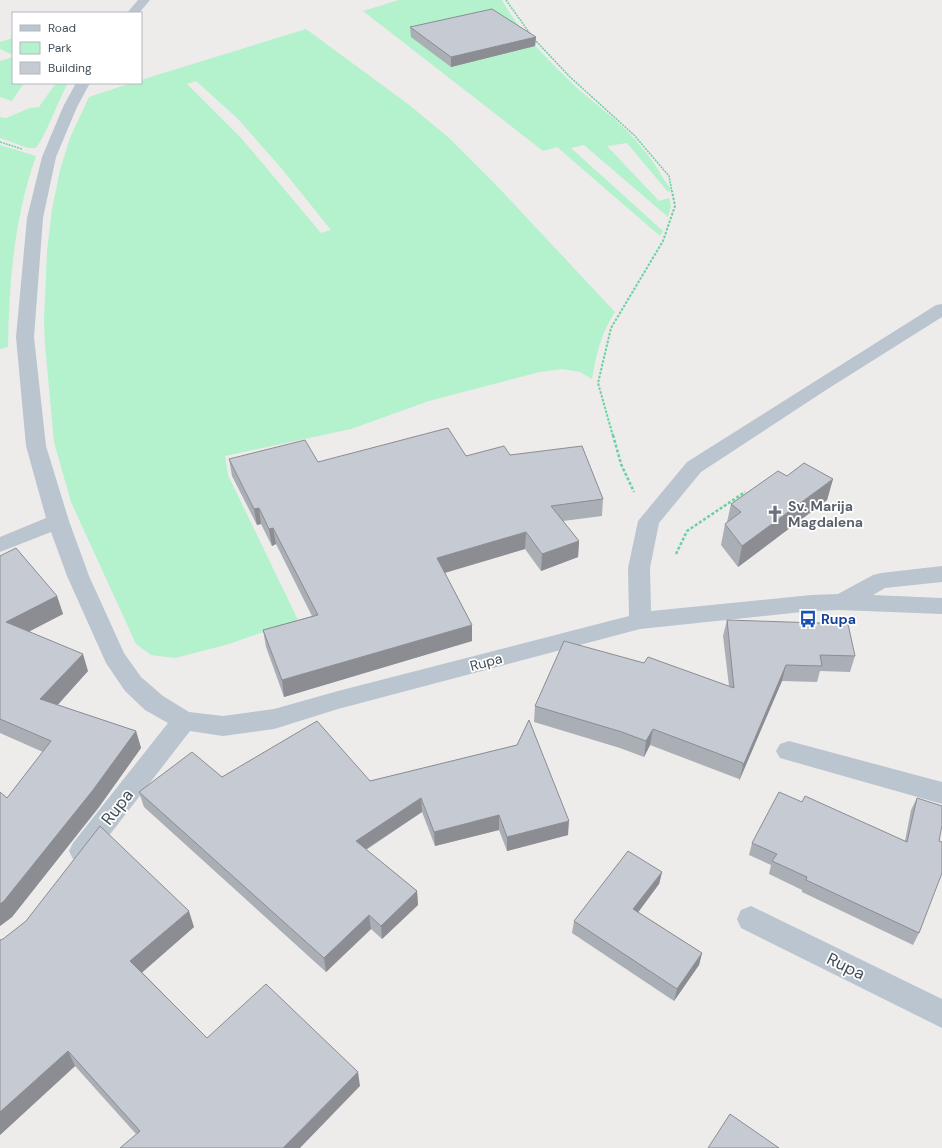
<svg xmlns="http://www.w3.org/2000/svg" width="942" height="1148" font-family="'DM Sans',sans-serif">
<rect width="100%" height="100%" fill="#eeebeb"/>
<path fill="#b4f1cd" fill-rule="evenodd" d="M 399,0 L 502,0 C 519,32 551,63 577,88 C 595,104 614,117 630,134 C 639,144 648,154 655,165 C 661,174 665,182 672,190 L 668,192 L 627,143 L 607,146 L 659,201 L 669,198 L 671,206 L 668,217 L 584,145 L 571,148 L 663,231 L 660,236 L 557,147 L 543,151 L 363,11 Z
M 306,29 L 408,104 L 448,137 L 498,187 L 615,312 C 601,333 596,355 592,379 L 580,372 L 562,369 L 540,372 L 429,401 L 351,429 L 225,456 L 228,475 L 298,620 L 229,644 L 175,658 L 151,655 L 136,644 L 71,502 L 54,442 L 45,345 L 44,321 L 47,251 L 52,209 L 60,170 L 70,138 L 89,97 L 131,83 L 141,83 L 141,80 ZM 196,81 L 238,119 L 282,169 L 331,230 L 321,233 L 242,139 L 187,84 Z
M 13,38 L 13,55 L 0,49 L 0,42 Z
M 13,57 L 13,83 L 24,83 L 12,101 L 0,97 L 0,61 Z
M 56,83 L 68,83 C 57,103 48,131 36,148 L 28,148 L 0,138 L 0,117 L 6,118 L 30,108 L 39,107 Z
M 0,145 L 36,156 C 14,219 9,281 8,347 L 0,349 Z"/>
<g fill="none" stroke-linecap="round" stroke-linejoin="round">
<path stroke="#6ad1a0" stroke-width="1.5" stroke-dasharray="2 1" stroke-linecap="butt" d="M 506,0 L 531,35
M 534,39 L 570,77 L 634,135 L 669,176 L 672,192
M 0,142 L 22,149"/>
<path stroke="#6ad1a0" stroke-width="2" stroke-dasharray="2.5 1.5" stroke-linecap="butt" d="M 613,436 L 598,383 L 611,328 L 663,241 L 675,206 L 672,191"/>
<path stroke="#6ad1a0" stroke-width="2.5" stroke-dasharray="3 2" stroke-linecap="butt" d="M 613,435 L 621,464 L 634,492
M 676,554 L 687,531 L 745,492"/>
<path fill="#bac5cf" fill-rule="evenodd" d="M 138,0 L 150,0 L 139,13 L 127,13 Z
M 76,83 L 90,83 L 77,107 L 56,157 L 43,218 L 34,337 L 46,446 L 69,521 L 89,576 L 124,653 L 141,677 L 163,696 L 189,712 L 223,716 L 274,709 L 338,691 L 629,616 L 628,568 L 638,521 L 687,462 L 936,305 L 942,304 L 942,317 L 826,390 L 701,472 L 659,523 L 650,568 L 651,611 L 811,595 L 838,594 L 873,575 L 881,573 L 942,566 L 942,582 L 885,588 L 873,595 L 942,598 L 942,614 L 839,610 L 811,611 L 640,629 L 338,709 L 274,729 L 223,736 L 190,731 L 91,859 L 82,863 L 73,859 L 69,851 L 73,843 L 168,723 L 145,710 L 125,691 L 106,663 L 67,576 L 51,532 L 0,552 L 0,537 L 46,518 L 26,446 L 16,337 L 27,218 L 42,157 L 63,107 Z
M 789,741 L 942,782 L 942,804 L 780,758 L 776,751 L 780,744 Z
M 751,906 L 942,999 L 942,1028 L 741,928 L 737,919 L 741,910 Z"/>
</g>
<path fill="#aaaeb5" d="M 410,27 L 536,37 L 535,46 L 451,67 L 411,37 Z
M 510,455 L 603,499 L 602,516 L 563,521 L 579,541 L 578,557 L 541,571 L 525,549 L 445,573 L 472,625 L 472,641 L 284,697 L 266,647 L 263,630 L 312,616 L 276,544 L 272,546 L 261,524 L 257,525 L 232,476 L 229,459 L 318,462 L 466,456 Z
M 787,476 L 833,479 L 827,500 L 738,567 L 721,545 L 725,524 L 727,522 L 731,504 Z
M 0,556 L 57,596 L 63,614 L 29,631 L 88,671 L 57,705 L 136,731 L 141,748 L 99,807 L 12,917 L 0,926 L 0,792 L 7,798 L 43,752 L 0,733 Z
M 727,620 L 855,656 L 850,672 L 820,671 L 817,682 L 782,681 L 739,781 L 739,779 L 650,745 L 644,757 L 620,748 L 534,722 L 535,706 L 729,686 L 723,636 Z
M 517,745 L 568,835 L 507,851 L 499,830 L 435,846 L 422,812 L 366,850 L 417,891 L 418,905 L 382,939 L 371,929 L 326,972 L 144,807 L 139,792 L 222,777 L 370,781 Z
M 917,798 L 919,933 L 913,945 L 802,892 L 802,890 L 769,874 L 771,865 L 749,855 L 752,843 L 802,802 L 905,841 L 911,810 Z
M 662,872 L 659,884 L 638,912 L 702,953 L 699,965 L 674,1001 L 572,933 L 574,921 Z
M 194,927 L 142,972 L 207,1038 L 360,1086 L 136,1134 L 75,1066 L 0,1135 L 0,940 Z"/>
<path fill="#8b8d93" d="M 536,37 L 535,46 L 451,67 L 451,57 Z
M 833,479 L 827,500 L 738,567 L 742,546 Z
M 259,508 L 261,524 L 257,525 L 254,509 Z
M 273,528 L 276,544 L 272,546 L 269,529 Z
M 526,532 L 525,549 L 437,575 L 437,558 Z
M 579,541 L 578,557 L 541,571 L 542,554 Z
M 57,596 L 63,614 L 13,640 L 6,622 Z
M 472,625 L 472,641 L 284,697 L 282,680 Z
M 83,654 L 88,671 L 47,717 L 40,699 Z
M 786,665 L 782,681 L 739,781 L 743,766 Z
M 653,729 L 650,745 L 644,757 L 646,741 Z
M 136,731 L 141,748 L 99,807 L 12,917 L 0,926 L 0,904 Z
M 421,798 L 422,812 L 357,855 L 356,841 Z
M 499,815 L 499,830 L 435,846 L 434,832 Z
M 569,821 L 568,835 L 507,851 L 507,837 Z
M 662,872 L 659,884 L 631,922 L 633,909 Z
M 417,891 L 418,905 L 382,939 L 381,926 Z
M 189,911 L 194,927 L 137,977 L 130,961 Z
M 369,915 L 371,929 L 326,972 L 324,958 Z
M 702,953 L 699,965 L 674,1001 L 677,989 Z
M 68,1051 L 75,1066 L 0,1135 L 0,1112 Z
M 358,1072 L 360,1086 L 300,1148 L 283,1148 Z"/>
<path fill="#c6cad2" stroke="#8b8d93" d="M 492,9 L 536,37 L 451,57 L 410,27 Z
M 448,428 L 466,456 L 504,446 L 510,455 L 582,446 L 603,499 L 551,506 L 579,541 L 542,554 L 526,532 L 437,558 L 472,625 L 282,680 L 263,630 L 318,615 L 273,528 L 269,529 L 259,508 L 254,509 L 229,459 L 305,440 L 318,462 Z
M 804,463 L 833,479 L 742,546 L 725,524 L 741,512 L 731,504 L 778,471 L 787,476 Z
M 16,548 L 57,596 L 6,622 L 83,654 L 40,699 L 136,731 L 93,790 L 4,901 L 0,904 L 0,792 L 7,798 L 51,741 L 0,719 L 0,556 Z
M 727,620 L 848,624 L 855,656 L 820,655 L 822,666 L 786,665 L 743,766 L 743,763 L 653,729 L 646,741 L 622,732 L 535,706 L 564,641 L 644,663 L 648,657 L 734,688 Z
M 529,720 L 569,821 L 507,837 L 499,815 L 434,832 L 421,798 L 356,841 L 417,891 L 381,926 L 369,915 L 324,958 L 139,792 L 192,752 L 222,777 L 317,721 L 370,781 L 517,745 Z
M 779,792 L 802,802 L 805,796 L 907,842 L 917,798 L 942,806 L 942,825 L 939,841 L 942,842 L 942,873 L 919,933 L 806,880 L 807,877 L 772,861 L 777,854 L 752,843 Z
M 100,826 L 189,911 L 130,961 L 207,1038 L 266,984 L 358,1072 L 283,1148 L 120,1148 L 140,1131 L 68,1051 L 0,1112 L 0,940 L 3,939 L 26,921 Z
M 628,851 L 662,872 L 633,909 L 702,953 L 677,989 L 574,921 Z
M 730,1114 L 779,1148 L 708,1148 Z"/>
<defs>
<g id="church-bare" transform="scale(1.38)"><path d="M-1.2-6h2.4v3.5h3.3v2.4h-3.3V6h-2.4V-.1h-3.3v-2.4h3.3Z" fill="#6b7280" stroke="#fff" stroke-width="2.5" paint-order="stroke"/></g>
<g id="bus-bare" transform="scale(1.38)"><path d="M-5-6H5V4H4V6H2V4H-2V6H-4V4H-5ZM-3.5-4V0h7V-4ZM-3.5 1.2v1.5H-2V1.2ZM2 1.2v1.5H3.5V1.2Z" fill="#1a4fb4" stroke="#fff" stroke-width="2.5" paint-order="stroke"/></g>
</defs>
<g fill-rule="evenodd">
<use href="#church-bare" x="775" y="514"/>
<use href="#bus-bare" x="808" y="619"/>
</g>
<g text-anchor="middle" stroke-width="3.5" stroke-linejoin="round" paint-order="stroke">
<g font-size="14" font-weight="bold" fill="#5b616d" stroke="#fff" text-anchor="start">
<text x="788" y="511">Sv. Marija<tspan x="788" dy="16">Magdalena</tspan></text>
</g>
<g font-size="14" font-weight="bold" fill="#164399" stroke="#fff" text-anchor="start">
<text x="821" y="624">Rupa</text>
</g>
<g font-size="14" fill="#424e5a" stroke="#fff">
<text transform="translate(486 662) rotate(-15)" y="5">Rupa</text>
</g>
<g font-size="17" fill="#424e5a" stroke="#fff">
<text transform="translate(117 807) rotate(-52)" y="6">Rupa</text>
<text transform="translate(846 966) rotate(26)" y="6">Rupa</text>
</g>
</g>
<rect x="12" y="12" width="130" height="72" fill="#ffffff" stroke="#b3b8bd"/>
<rect x="20" y="25" width="20" height="6" fill="#bac5cf" stroke="#b3b8bd"/>
<text x="48" y="32" font-size="12" fill="#424e5a">Road</text>
<rect x="20" y="42" width="20" height="12" fill="#b4f1cd" stroke="#b3b8bd"/>
<text x="48" y="52" font-size="12" fill="#424e5a">Park</text>
<rect x="20" y="62" width="20" height="12" fill="#c6cad2" stroke="#b3b8bd"/>
<text x="48" y="72" font-size="12" fill="#424e5a">Building</text>
</svg>
